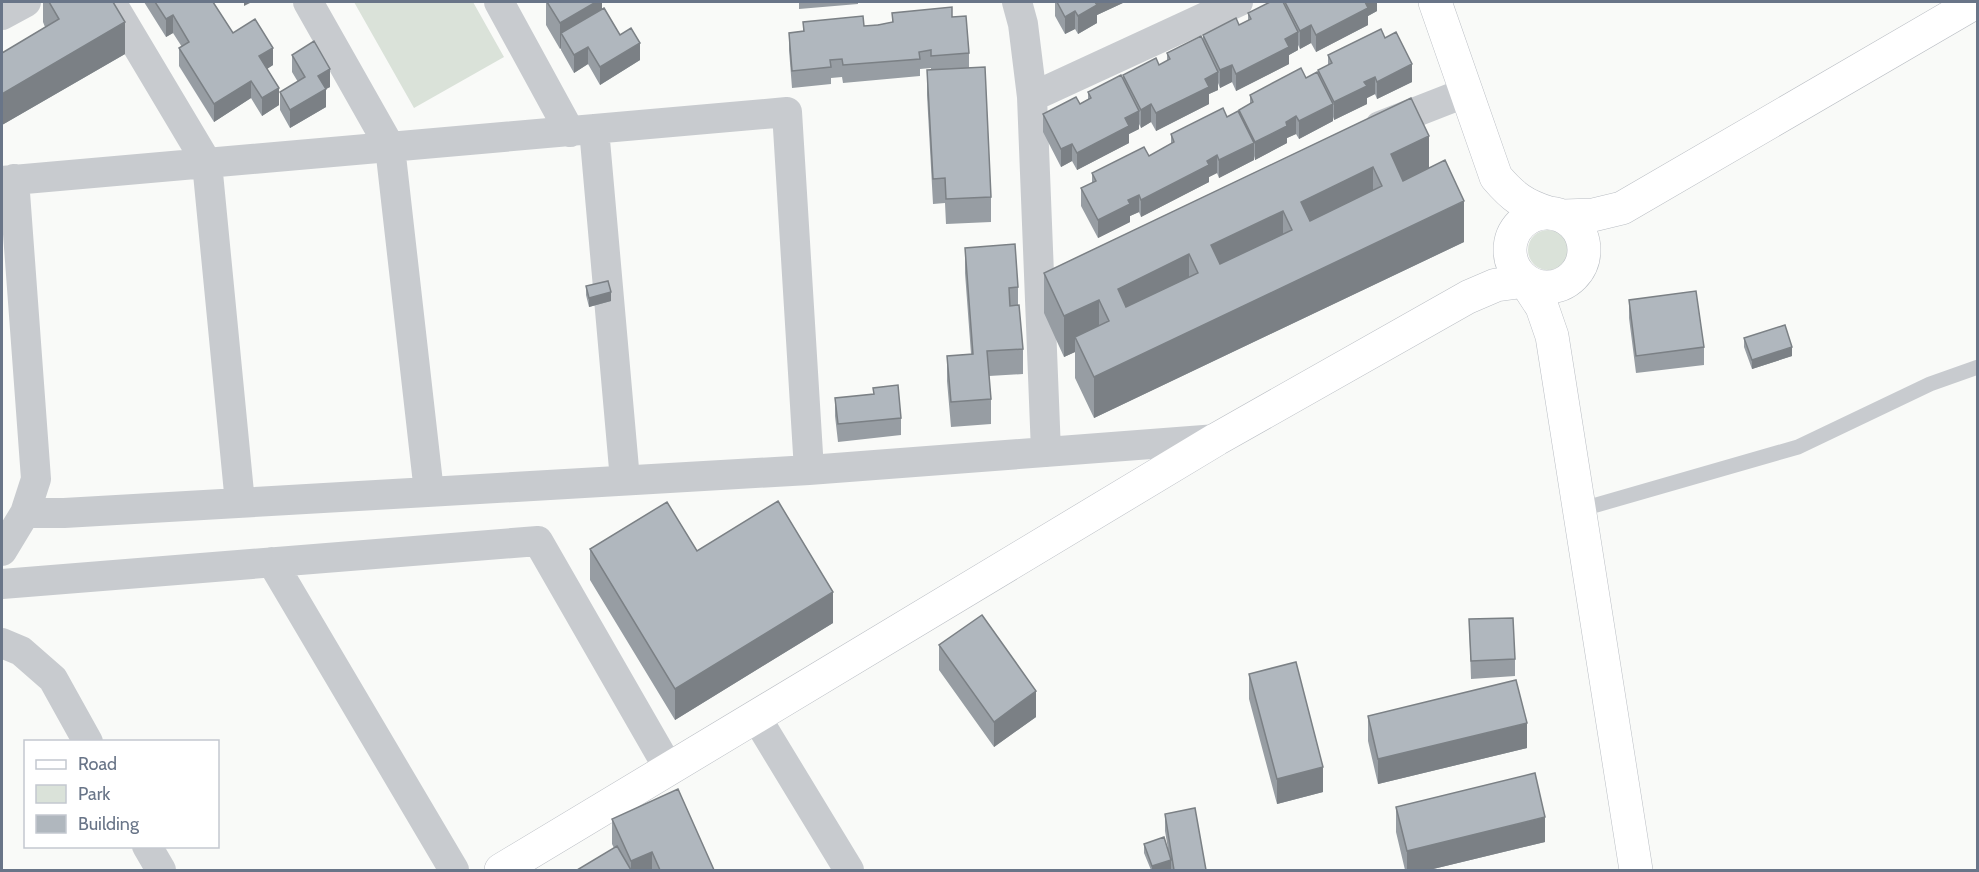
<svg xmlns="http://www.w3.org/2000/svg" width="1979" height="872" font-family="Cabin,sans-serif">
<rect width="100%" height="100%" fill="#f9faf8"/>
<path fill="#dae2d9" d="M 354,2 L 473,2 L 504,57 L 414,108 Z
M1528 250a20 20 0 1 1 40 0a20 20 0 1 1-40 0Z"/>
<g fill="none" stroke-linecap="round" stroke-linejoin="round">
<g stroke="#babec4" stroke-width="34">
<path id="secondary" d="M 1435,2 L 1496,177 C 1513,197 1524,205 1549,213
M1510 250a37 37 0 1 1 74 0a37 37 0 1 1-74 0Z
M 1564,216 L 1593,215 L 1622,208 L 1976,2
M 501,870 L 1217,439 L 1468,297 L 1496,285 L 1525,281 L 1542,307 L 1552,336 L 1636,870"/>
</g>
<path stroke="#c8cbcf" stroke-width="15" d="M 1579,510 L 1798,447 L 1930,384 L 1978,367"/>
<path stroke="#c8cbcf" stroke-width="30" d="M 111,2 L 207,163 L 240,503
M 308,2 L 390,147 L 429,492
M 499,2 L 570,132
M 1017,2 L 1023,24 L 1032,97 L 1046,452
M 2,15 L 26,2
M 1032,97 L 1238,2
M 1380,126 L 1467,92
M 594,129 L 625,480
M 2,181 L 787,112 L 809,470
M 25,513 L 64,513 L 809,470 L 1217,439
M 2,551 L 25,513 L 36,479 L 14,179
M 272,562 L 454,870
M 2,584 L 538,541 L 669,769
M 2,643 L 21,651 L 53,679 L 88,742
M 756,717 L 849,870
M 147,846 L 161,870"/>
<use href="#secondary" stroke="#fff" stroke-width="33"/>
</g>
<path fill="#979da3" d="M 43,2 L 113,2 L 125,54 L 2,125 L 2,53 L 45,27 L 43,22 Z
M 144,2 L 213,2 L 233,33 L 273,65 L 267,69 L 279,105 L 262,116 L 251,98 L 214,122 L 179,66 L 179,48 L 182,47 L 173,33 L 166,37 Z
M 546,2 L 602,2 L 602,9 L 620,35 L 640,60 L 600,85 L 588,64 L 574,73 L 561,50 L 561,48 L 560,49 L 546,25 Z
M 799,2 L 858,2 L 858,4 L 799,9 Z
M 1055,2 L 1125,2 L 1097,15 L 1097,23 L 1078,34 L 1075,29 L 1065,34 L 1055,16 Z
M 1270,2 L 1377,2 L 1377,11 L 1368,16 L 1368,25 L 1316,52 L 1311,43 L 1300,49 L 1298,45 L 1298,50 L 1289,55 L 1289,64 L 1236,91 L 1232,82 L 1220,88 L 1218,83 L 1218,90 L 1209,94 L 1209,104 L 1156,131 L 1151,122 L 1141,128 L 1139,124 L 1139,129 L 1129,134 L 1129,143 L 1077,170 L 1072,161 L 1061,167 L 1043,132 L 1043,114 L 1080,104 L 1088,99 L 1088,92 L 1123,80 L 1123,75 L 1159,65 L 1167,61 L 1167,53 L 1203,41 L 1203,35 L 1239,25 L 1248,21 L 1248,13 Z
M 892,13 L 952,17 L 969,53 L 969,68 L 991,197 L 991,222 L 946,224 L 945,203 L 933,204 L 927,95 L 927,70 L 931,70 L 931,68 L 920,69 L 920,76 L 843,83 L 842,77 L 831,78 L 831,84 L 792,88 L 789,50 L 789,33 L 803,31 L 803,22 L 864,26 L 892,23 Z
M 1385,38 L 1412,82 L 1377,99 L 1375,94 L 1367,98 L 1367,104 L 1334,120 L 1333,117 L 1333,121 L 1299,139 L 1296,134 L 1287,138 L 1287,143 L 1255,160 L 1254,156 L 1254,160 L 1219,178 L 1217,173 L 1209,177 L 1209,182 L 1141,217 L 1139,212 L 1130,216 L 1130,222 L 1098,238 L 1081,206 L 1081,188 L 1092,183 L 1092,173 L 1149,156 L 1171,144 L 1171,134 L 1239,113 L 1239,110 L 1250,104 L 1250,95 L 1318,74 L 1318,70 L 1328,65 L 1328,55 Z
M 292,55 L 330,87 L 326,89 L 326,107 L 290,128 L 280,110 L 280,92 L 298,82 L 292,72 Z
M 1411,98 L 1429,168 L 1464,242 L 1094,418 L 1075,378 L 1075,352 L 1064,357 L 1044,313 L 1044,273 Z
M 965,248 L 1018,287 L 1018,305 L 1023,349 L 1023,374 L 989,376 L 991,399 L 991,424 L 951,427 L 947,381 L 947,356 L 971,354 L 965,273 Z
M 586,286 L 611,301 L 589,307 L 586,295 Z
M 1629,300 L 1704,347 L 1704,365 L 1636,373 L 1629,318 Z
M 1744,338 L 1792,356 L 1752,369 L 1744,347 Z
M 835,398 L 901,418 L 901,435 L 838,442 L 835,416 Z
M 590,549 L 697,551 L 833,623 L 675,720 L 590,580 Z
M 1469,619 L 1515,659 L 1515,676 L 1471,679 Z
M 939,645 L 1036,717 L 994,747 L 939,670 Z
M 1249,674 L 1323,792 L 1277,804 L 1249,699 Z
M 1368,716 L 1527,748 L 1378,784 L 1368,741 Z
M 1396,807 L 1545,842 L 1429,870 L 1405,870 L 1396,832 Z
M 1195,808 L 1206,870 L 1171,870 L 1171,869 L 1166,870 L 1151,870 L 1144,853 L 1144,844 L 1168,849 L 1165,831 L 1165,814 Z
M 612,819 L 714,870 L 577,870 L 614,848 L 612,844 Z"/>
<path fill="#7b8085" d="M 244,2 L 252,2 L 244,6 Z
M 596,2 L 602,2 L 602,23 L 561,33 L 561,48 L 560,49 L 560,23 Z
M 1094,2 L 1125,2 L 1097,15 L 1097,23 L 1078,34 L 1078,16 Z
M 1364,2 L 1377,2 L 1377,11 L 1368,16 L 1368,25 L 1316,52 L 1316,35 Z
M 1075,11 L 1075,29 L 1065,34 L 1065,17 Z
M 173,15 L 173,33 L 166,37 L 166,19 Z
M 125,22 L 125,54 L 2,125 L 2,94 Z
M 1311,25 L 1311,43 L 1300,49 L 1300,31 Z
M 1298,32 L 1298,50 L 1289,55 L 1289,64 L 1236,91 L 1236,74 L 1285,39 Z
M 640,43 L 640,60 L 600,85 L 600,67 Z
M 588,47 L 588,64 L 574,73 L 574,55 Z
M 273,48 L 273,65 L 259,74 L 259,56 Z
M 1412,64 L 1412,82 L 1377,99 L 1377,82 Z
M 1232,65 L 1232,82 L 1220,88 L 1220,70 Z
M 330,69 L 330,87 L 326,89 L 326,107 L 290,128 L 290,110 L 318,76 Z
M 1218,72 L 1218,90 L 1209,94 L 1209,104 L 1156,131 L 1156,113 L 1205,79 Z
M 1375,77 L 1375,94 L 1367,98 L 1367,104 L 1334,120 L 1334,102 L 1364,82 Z
M 251,81 L 251,98 L 214,122 L 214,104 Z
M 279,88 L 279,105 L 262,116 L 262,98 Z
M 1151,104 L 1151,122 L 1141,128 L 1141,110 Z
M 1333,104 L 1333,121 L 1299,139 L 1299,121 Z
M 1139,111 L 1139,129 L 1129,134 L 1129,143 L 1077,170 L 1077,153 L 1125,118 Z
M 1296,116 L 1296,134 L 1287,138 L 1287,143 L 1255,160 L 1255,142 L 1286,122 Z
M 1429,136 L 1429,177 L 1391,195 L 1391,154 Z
M 1254,143 L 1254,160 L 1219,178 L 1219,160 Z
M 1072,144 L 1072,161 L 1061,167 L 1061,149 Z
M 1217,155 L 1217,173 L 1209,177 L 1209,182 L 1141,217 L 1141,200 Z
M 1373,167 L 1373,208 L 1301,243 L 1301,202 Z
M 1139,195 L 1139,212 L 1130,216 L 1130,222 L 1098,238 L 1098,220 L 1128,200 Z
M 1464,201 L 1464,242 L 1094,418 L 1094,377 Z
M 1283,211 L 1283,252 L 1211,286 L 1211,245 Z
M 1189,254 L 1189,295 L 1118,329 L 1118,289 Z
M 611,292 L 611,301 L 589,307 L 589,298 Z
M 1099,300 L 1099,341 L 1075,337 L 1075,352 L 1064,357 L 1064,316 Z
M 1792,347 L 1792,356 L 1752,369 L 1752,360 Z
M 833,592 L 833,623 L 675,720 L 675,689 Z
M 1036,691 L 1036,717 L 994,747 L 994,722 Z
M 1527,723 L 1527,748 L 1378,784 L 1378,759 Z
M 1323,767 L 1323,792 L 1277,804 L 1277,779 Z
M 1545,817 L 1545,842 L 1429,870 L 1407,870 L 1407,851 Z
M 652,852 L 652,870 L 631,870 L 631,861 Z
M 1171,860 L 1171,869 L 1166,870 L 1152,870 L 1152,866 Z"/>
<path fill="#b0b7be" stroke="#7b8085" stroke-width="1.5" fill-rule="evenodd" d="M 49,2 L 113,2 L 125,22 L 2,94 L 2,53 L 59,19 Z
M 155,2 L 213,2 L 233,33 L 255,19 L 273,48 L 259,56 L 279,88 L 262,98 L 251,81 L 214,104 L 179,48 L 189,42 L 173,15 L 166,19 Z
M 547,2 L 596,2 L 560,23 Z
M 1057,2 L 1095,2 L 1097,5 L 1078,16 L 1075,11 L 1065,17 Z
M 1270,2 L 1283,2 L 1298,32 L 1285,39 L 1289,47 L 1236,74 L 1232,65 L 1220,70 L 1203,35 L 1236,18 L 1239,25 L 1251,19 L 1248,13 Z
M 1285,2 L 1365,2 L 1368,8 L 1316,35 L 1311,25 L 1300,31 Z
M 952,7 L 952,17 L 966,16 L 969,53 L 931,56 L 931,50 L 919,52 L 920,59 L 843,65 L 842,59 L 830,60 L 831,67 L 792,71 L 789,33 L 804,31 L 803,22 L 863,16 L 864,26 L 878,25 L 893,22 L 892,13 Z
M 604,8 L 620,35 L 631,28 L 640,43 L 600,67 L 588,47 L 574,55 L 561,33 Z
M 1381,29 L 1385,38 L 1396,32 L 1412,64 L 1377,82 L 1375,77 L 1364,82 L 1367,86 L 1334,102 L 1318,70 L 1332,63 L 1328,55 Z
M 1201,36 L 1218,72 L 1205,79 L 1209,87 L 1156,113 L 1151,104 L 1141,110 L 1123,75 L 1156,58 L 1159,65 L 1170,59 L 1167,53 Z
M 314,41 L 330,69 L 318,76 L 326,89 L 290,110 L 280,92 L 305,77 L 292,55 Z
M 985,67 L 991,197 L 946,199 L 945,178 L 933,179 L 927,70 Z
M 1301,68 L 1306,78 L 1317,72 L 1333,104 L 1299,121 L 1296,116 L 1286,122 L 1287,126 L 1255,142 L 1239,110 L 1253,102 L 1250,95 Z
M 1121,75 L 1139,111 L 1125,118 L 1129,126 L 1077,153 L 1072,144 L 1061,149 L 1043,114 L 1076,97 L 1080,104 L 1091,98 L 1088,92 Z
M 1411,98 L 1429,136 L 1391,154 L 1403,181 L 1445,160 L 1464,201 L 1094,377 L 1075,337 L 1109,321 L 1099,300 L 1064,316 L 1044,273 ZM 1373,167 L 1382,186 L 1310,221 L 1301,202 ZM 1283,211 L 1292,230 L 1220,264 L 1211,245 ZM 1189,254 L 1198,273 L 1126,307 L 1118,289 Z
M 1223,108 L 1227,117 L 1238,111 L 1254,143 L 1219,160 L 1217,155 L 1207,161 L 1209,165 L 1141,200 L 1139,195 L 1128,200 L 1130,204 L 1098,220 L 1081,188 L 1096,181 L 1092,173 L 1144,147 L 1149,156 L 1174,142 L 1171,134 Z
M 1015,244 L 1018,287 L 1009,288 L 1010,306 L 1019,305 L 1023,349 L 987,351 L 991,399 L 951,402 L 947,356 L 973,354 L 965,248 Z
M 608,281 L 611,292 L 589,298 L 586,286 Z
M 1696,291 L 1704,347 L 1636,356 L 1629,300 Z
M 1785,325 L 1792,347 L 1752,360 L 1744,338 Z
M 898,385 L 901,418 L 838,424 L 835,398 L 874,394 L 873,388 Z
M 778,501 L 833,592 L 675,689 L 590,549 L 667,502 L 697,551 Z
M 982,615 L 1036,691 L 994,722 L 939,645 Z
M 1513,618 L 1515,659 L 1471,661 L 1469,619 Z
M 1296,662 L 1323,767 L 1277,779 L 1249,674 Z
M 1516,680 L 1527,723 L 1378,759 L 1368,716 Z
M 1535,773 L 1545,817 L 1407,851 L 1396,807 Z
M 678,789 L 714,870 L 660,870 L 652,852 L 631,861 L 612,819 Z
M 1195,808 L 1206,870 L 1174,870 L 1165,814 Z
M 1164,837 L 1171,860 L 1152,866 L 1144,844 Z
M 617,846 L 631,870 L 577,870 Z"/>
<rect width="1979" height="872" fill="none" stroke="#697588" stroke-width="6"/>
<rect x="24" y="740" width="195" height="108" fill="#ffffff" stroke="#c3c8cf" stroke-width="1.5"/>
<rect x="36" y="760" width="30" height="9" fill="#ffffff" stroke="#c3c8cf" stroke-width="1.5"/>
<text x="78" y="770" font-size="18" fill="#697588">Road</text>
<rect x="36" y="785" width="30" height="18" fill="#dae2d9" stroke="#c3c8cf" stroke-width="1.5"/>
<text x="78" y="800" font-size="18" fill="#697588">Park</text>
<rect x="36" y="815" width="30" height="18" fill="#b0b7be" stroke="#c3c8cf" stroke-width="1.5"/>
<text x="78" y="830" font-size="18" fill="#697588">Building</text>
</svg>
